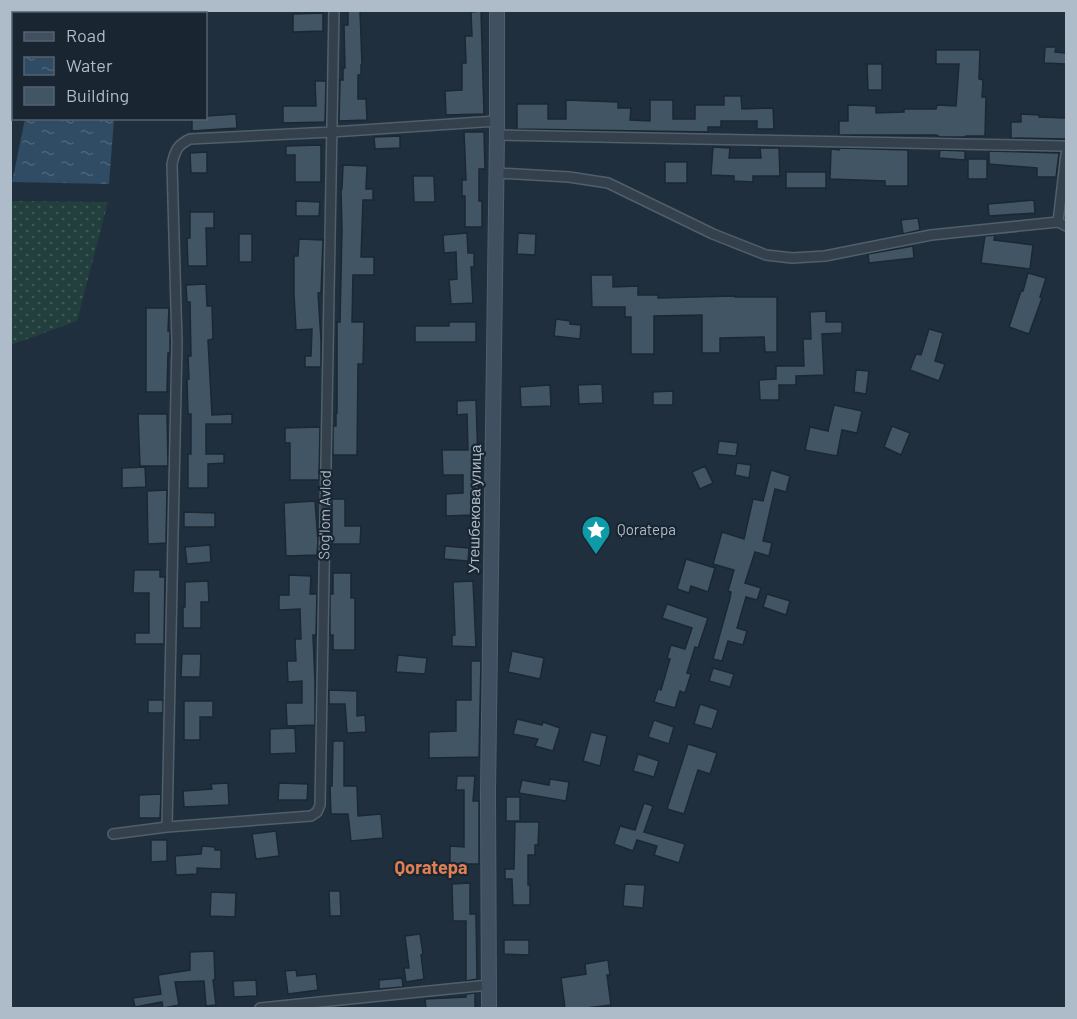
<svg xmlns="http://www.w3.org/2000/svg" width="1077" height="1019" font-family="Barlow,sans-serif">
<defs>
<pattern id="grass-dots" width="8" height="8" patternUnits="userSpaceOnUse" patternTransform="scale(1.5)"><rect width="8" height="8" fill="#223e3d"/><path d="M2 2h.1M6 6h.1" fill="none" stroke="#405858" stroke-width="1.8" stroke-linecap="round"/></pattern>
<pattern id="water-ripples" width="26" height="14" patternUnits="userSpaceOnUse" patternTransform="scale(1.5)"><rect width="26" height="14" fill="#304c64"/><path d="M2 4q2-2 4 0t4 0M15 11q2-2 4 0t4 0" fill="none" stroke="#4b6479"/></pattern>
</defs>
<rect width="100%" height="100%" fill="#1f2f3d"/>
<path fill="url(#grass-dots)" d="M 10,201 L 108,202 L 77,321 L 11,345 Z"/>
<path fill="url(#water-ripples)" d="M 52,11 L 52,10 L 176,11 L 175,14 L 52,13 Z
M 25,119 L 114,119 L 109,184 L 12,182 Z"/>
<path fill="#425564" stroke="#1b2833" stroke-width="1.5" d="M 348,10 L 360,10 L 362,65 L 361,65 L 361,75 L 358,75 L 358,99 L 366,99 L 367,120 L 339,121 L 340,80 L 343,80 L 343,68 L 345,68 L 344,25 L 348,25 Z
M 481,11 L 484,114 L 446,115 L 445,91 L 462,90 L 462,63 L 466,63 L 465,36 L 472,36 L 471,12 Z
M 323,13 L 323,31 L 293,32 L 293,14 Z
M 1045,47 L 1056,47 L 1055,52 L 1066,53 L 1066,64 L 1044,63 Z
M 936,50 L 980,50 L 979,79 L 983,80 L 982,97 L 986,97 L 985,136 L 966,136 L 966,137 L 940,137 L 936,135 L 839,135 L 839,121 L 848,121 L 848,105 L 876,106 L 876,113 L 904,112 L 904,109 L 936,109 L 937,105 L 956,106 L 959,64 L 936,64 Z
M 867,64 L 882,64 L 882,90 L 868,90 Z
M 315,81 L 326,81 L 325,122 L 283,123 L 283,106 L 316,106 Z
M 724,96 L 741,96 L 742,109 L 773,108 L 774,129 L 757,129 L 757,121 L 721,121 L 721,127 L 708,127 L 708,132 L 517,129 L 517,104 L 548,104 L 548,119 L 566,119 L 566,100 L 618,102 L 618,108 L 631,108 L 630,120 L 650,121 L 650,100 L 673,100 L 673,119 L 695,119 L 695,105 L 724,105 Z
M 236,114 L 237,128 L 192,131 L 192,118 L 206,118 L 206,116 Z
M 1021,114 L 1039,115 L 1039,117 L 1066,118 L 1066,139 L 1011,138 L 1011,122 L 1021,122 Z
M 464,132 L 484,132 L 485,169 L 479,169 L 479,201 L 482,201 L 482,227 L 465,227 L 465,196 L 462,196 L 462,180 L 466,180 Z
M 400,136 L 400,148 L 375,149 L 374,137 Z
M 321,145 L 321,182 L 295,182 L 295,155 L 286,155 L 286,146 Z
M 713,147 L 730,148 L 729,158 L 761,158 L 760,148 L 779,148 L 780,176 L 753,176 L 753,182 L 734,181 L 734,176 L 711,175 Z
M 839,148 L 908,150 L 908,186 L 885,186 L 885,181 L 830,179 L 831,149 L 839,150 Z
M 940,150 L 965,151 L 965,160 L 939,158 Z
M 989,151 L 1059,153 L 1056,177 L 1037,177 L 1037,168 L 989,164 Z
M 207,152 L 207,173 L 191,173 L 190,153 Z
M 968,159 L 987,159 L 987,179 L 968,179 Z
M 665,162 L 687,162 L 687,183 L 665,183 Z
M 343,165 L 367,166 L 366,189 L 373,189 L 373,200 L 363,200 L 361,257 L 374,257 L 374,275 L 353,275 L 352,322 L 364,322 L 363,364 L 358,364 L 357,455 L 333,455 L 333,426 L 336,426 L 336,413 L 337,413 L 337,322 L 340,322 L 342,229 L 341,189 L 342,189 Z
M 786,172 L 826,172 L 826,188 L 786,188 Z
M 413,176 L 434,176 L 435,202 L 414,202 Z
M 1034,200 L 1035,213 L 989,216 L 988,204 Z
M 296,201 L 320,202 L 319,216 L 296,216 Z
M 190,212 L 214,212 L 214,228 L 206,228 L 207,266 L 188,266 L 187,238 L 190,238 Z
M 918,218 L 920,230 L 903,234 L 901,220 Z
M 467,233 L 468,253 L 474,253 L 474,267 L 471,267 L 473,303 L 451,304 L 449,280 L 457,279 L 456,252 L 444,253 L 443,235 Z
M 518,233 L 536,234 L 535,255 L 517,254 Z
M 239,234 L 252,234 L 252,262 L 239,262 Z
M 995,235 L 994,240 L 1033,245 L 1030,269 L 981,263 L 985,236 Z
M 299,239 L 323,240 L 321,293 L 318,293 L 321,340 L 321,367 L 305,367 L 305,356 L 311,356 L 312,329 L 296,330 L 294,294 L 294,256 L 298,256 Z
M 913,246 L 914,258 L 869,263 L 868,254 Z
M 1028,273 L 1046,278 L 1040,297 L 1042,298 L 1029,334 L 1009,327 L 1021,291 L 1023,291 Z
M 591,275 L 613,275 L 613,287 L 638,286 L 638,295 L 658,295 L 658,298 L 735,296 L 735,297 L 777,297 L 777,352 L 765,352 L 764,337 L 720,338 L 720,353 L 702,353 L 702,315 L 654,316 L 654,354 L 631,354 L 631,317 L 625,317 L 625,307 L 592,307 Z
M 206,284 L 207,306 L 212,306 L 213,339 L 208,340 L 212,415 L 232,414 L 232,424 L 206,424 L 206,454 L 224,454 L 224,463 L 208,464 L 208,488 L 188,488 L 188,454 L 191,454 L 191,414 L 188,414 L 187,379 L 189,379 L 188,356 L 191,356 L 190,302 L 187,302 L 186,285 Z
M 146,308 L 169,308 L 168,331 L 170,331 L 170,353 L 168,353 L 167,392 L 146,392 Z
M 826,311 L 826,322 L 842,322 L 842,333 L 822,334 L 824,375 L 796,376 L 796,385 L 779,385 L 779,400 L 760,400 L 759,380 L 776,379 L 776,366 L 804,366 L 803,339 L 811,339 L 810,312 Z
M 556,319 L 570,321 L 570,324 L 581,325 L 580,339 L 554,336 Z
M 449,322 L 476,322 L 476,342 L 415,342 L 415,326 L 449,326 Z
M 929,329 L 943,333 L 935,361 L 945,364 L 939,381 L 910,370 L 916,354 L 921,355 Z
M 856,370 L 869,371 L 866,394 L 854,392 Z
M 602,384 L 603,403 L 579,404 L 578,385 Z
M 550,385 L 551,406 L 521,407 L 520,387 Z
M 673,391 L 673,405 L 653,405 L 653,392 Z
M 476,400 L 479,494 L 471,494 L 472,515 L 446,516 L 446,494 L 463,493 L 463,475 L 443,475 L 442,450 L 468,450 L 467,414 L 457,415 L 457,401 Z
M 834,405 L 862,411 L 857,433 L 842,430 L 837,456 L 805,450 L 810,427 L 828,431 Z
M 138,414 L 167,414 L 168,466 L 140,466 Z
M 892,426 L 910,433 L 901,455 L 884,447 Z
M 320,427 L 319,480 L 290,480 L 290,443 L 285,443 L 285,428 Z
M 719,441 L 738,443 L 736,456 L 717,454 Z
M 737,463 L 751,465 L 749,478 L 735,475 Z
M 705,466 L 713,483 L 700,489 L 692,472 Z
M 145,467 L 146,487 L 122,488 L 122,468 Z
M 771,470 L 790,476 L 786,492 L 775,489 L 763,541 L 772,543 L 769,556 L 755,552 L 745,583 L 761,588 L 757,600 L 746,597 L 737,628 L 747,631 L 743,645 L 728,641 L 722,661 L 713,659 L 730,598 L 731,592 L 728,591 L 734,570 L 713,564 L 722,532 L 744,539 L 753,499 L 763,501 Z
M 167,490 L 166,543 L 148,544 L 147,491 Z
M 332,499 L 345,499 L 345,526 L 361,526 L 360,544 L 332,544 Z
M 315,501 L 318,541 L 317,555 L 286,556 L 284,503 Z
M 184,512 L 215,513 L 215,527 L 184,527 Z
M 210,545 L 211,562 L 187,564 L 185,547 Z
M 445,546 L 469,548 L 468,561 L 444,559 Z
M 686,559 L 715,568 L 708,592 L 691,586 L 689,593 L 677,589 Z
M 134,570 L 160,570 L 160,577 L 165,577 L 164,644 L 135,644 L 135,633 L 149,633 L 149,593 L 133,593 Z
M 333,573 L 351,573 L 351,598 L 355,598 L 355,650 L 333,650 L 333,635 L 330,635 L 330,594 L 333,594 Z
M 289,575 L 311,576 L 310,594 L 317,594 L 316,635 L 313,635 L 315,682 L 315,725 L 287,726 L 286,703 L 302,703 L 302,681 L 288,682 L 287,661 L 296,661 L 295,639 L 301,639 L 300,609 L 279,610 L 279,595 L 289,595 Z
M 208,581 L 209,602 L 201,602 L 201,628 L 183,628 L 183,607 L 185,607 L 185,582 Z
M 473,581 L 476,647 L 452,646 L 452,635 L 455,635 L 453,582 Z
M 767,594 L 790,601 L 786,615 L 763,607 Z
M 667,604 L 708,618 L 698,648 L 695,647 L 687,673 L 691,674 L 685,693 L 680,691 L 675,708 L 654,702 L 658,689 L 661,690 L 670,659 L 667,658 L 671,645 L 685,649 L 692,628 L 662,618 Z
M 512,651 L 544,658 L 540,679 L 508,672 Z
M 182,654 L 201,654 L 200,677 L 181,677 Z
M 398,655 L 427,658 L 425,674 L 396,672 Z
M 471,661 L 481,661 L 479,757 L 429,758 L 429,732 L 456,731 L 456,700 L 471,700 Z
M 713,668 L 734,674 L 730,687 L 709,681 Z
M 329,690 L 357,691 L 357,716 L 365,715 L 366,732 L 347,733 L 345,704 L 329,704 Z
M 148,700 L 163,700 L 163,713 L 148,713 Z
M 184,701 L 213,701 L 213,717 L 200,717 L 200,740 L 184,740 Z
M 700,704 L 718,710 L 712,729 L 694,724 Z
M 517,719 L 542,725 L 543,722 L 560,728 L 553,751 L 535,746 L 538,739 L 513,734 Z
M 654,720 L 674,727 L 669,744 L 648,737 Z
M 295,728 L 296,753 L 270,754 L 270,729 Z
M 591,732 L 607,736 L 600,766 L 583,761 Z
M 333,741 L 344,741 L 344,786 L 357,786 L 358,816 L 381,814 L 383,838 L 351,841 L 348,814 L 331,814 L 330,786 L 332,786 Z
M 688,744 L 717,753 L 710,774 L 698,770 L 684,814 L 667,809 Z
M 638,754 L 659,761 L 654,777 L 633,771 Z
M 457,776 L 475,776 L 473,801 L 479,801 L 479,864 L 450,864 L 450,846 L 464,847 L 464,790 L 456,790 Z
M 550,779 L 569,782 L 566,801 L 519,793 L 522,780 L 549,785 Z
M 228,783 L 229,805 L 184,807 L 183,791 L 212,789 L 211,784 Z
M 279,783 L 308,784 L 307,800 L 278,800 Z
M 161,794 L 160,818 L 139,818 L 139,795 Z
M 506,797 L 520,797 L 520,821 L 506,821 Z
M 644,803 L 653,806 L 644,832 L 685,844 L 679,863 L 654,855 L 657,846 L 637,840 L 633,851 L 614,844 L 620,826 L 635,830 Z
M 515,822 L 539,822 L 538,845 L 535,845 L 535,855 L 528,855 L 528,885 L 530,885 L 530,905 L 513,905 L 512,879 L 505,879 L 505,869 L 514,869 Z
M 276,831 L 279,856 L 256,859 L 252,834 Z
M 151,840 L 167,840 L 167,861 L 151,862 Z
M 202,846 L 215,847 L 215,850 L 221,850 L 221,869 L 197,868 L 197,874 L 176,875 L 175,856 L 201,854 Z
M 470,883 L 470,914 L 476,914 L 477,979 L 466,981 L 466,921 L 453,921 L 452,884 Z
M 625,884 L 645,885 L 643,908 L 623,906 Z
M 329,891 L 340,891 L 341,916 L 330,916 Z
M 211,892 L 236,893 L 235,917 L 210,916 Z
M 420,934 L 423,954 L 421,955 L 424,979 L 406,982 L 404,968 L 409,968 L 405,936 Z
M 504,940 L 529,940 L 529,955 L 504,954 Z
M 214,951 L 215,980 L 213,980 L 216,1005 L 206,1006 L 204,981 L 175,982 L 179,1005 L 163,1008 L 162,1002 L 135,1007 L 133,998 L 161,994 L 158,975 L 190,970 L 190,952 Z
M 608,960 L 610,975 L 607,975 L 611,1005 L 586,1008 L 565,1008 L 561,978 L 586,974 L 585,964 Z
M 296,970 L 297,976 L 316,974 L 318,990 L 288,994 L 285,971 Z
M 402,978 L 403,987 L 379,989 L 379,980 Z
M 256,980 L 257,996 L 234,997 L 233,981 Z
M 475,993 L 475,1008 L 426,1008 L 425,999 L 466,997 L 466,994 Z"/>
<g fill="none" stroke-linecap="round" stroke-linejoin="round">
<g stroke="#515f6a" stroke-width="12">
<path id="street" d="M 497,135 L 1063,146 L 1066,147
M 1066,154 L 1058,222 L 1066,226
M 497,173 L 569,177 L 608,183 L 713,234 L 766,255 L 792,258 L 825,256 L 931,235 L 1058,222
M 167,827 L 177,343 L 172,164 C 175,151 177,145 190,139 L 332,132 L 497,121
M 113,834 L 167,827 L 311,816 L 317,812 L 320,805 L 334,10
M 260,1008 L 489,985"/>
</g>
<g stroke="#515f6a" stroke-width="16">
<path id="secondary" d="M 489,1008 L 488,792 L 497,135 L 497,10"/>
</g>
<use href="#street" stroke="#34414d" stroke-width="9"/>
<use href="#secondary" stroke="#415060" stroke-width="14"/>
</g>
<defs>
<g id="sight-pin" transform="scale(1.5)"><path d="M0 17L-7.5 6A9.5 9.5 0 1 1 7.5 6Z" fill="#0f9aa8" stroke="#192631"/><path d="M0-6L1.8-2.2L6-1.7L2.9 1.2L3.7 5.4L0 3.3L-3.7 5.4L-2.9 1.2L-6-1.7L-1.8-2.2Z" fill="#fff"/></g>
</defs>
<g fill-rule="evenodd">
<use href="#sight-pin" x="596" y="530"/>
</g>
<g text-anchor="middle" stroke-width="4.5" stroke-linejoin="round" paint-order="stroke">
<g font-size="15" fill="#aebcc9" stroke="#192631">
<text transform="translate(475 509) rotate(-89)" y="5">Утешбекова улица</text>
<text transform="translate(325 515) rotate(-89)" y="5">Sog'lom Avlod</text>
</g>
<g font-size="15" fill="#aebcc9" stroke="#192631" text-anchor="start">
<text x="617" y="535">Qoratepa</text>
</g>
<g font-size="18" font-weight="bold" fill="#df7f53" stroke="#192631">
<text x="431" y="874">Qoratepa</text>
</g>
</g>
<rect width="1077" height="1019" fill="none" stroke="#aebcc9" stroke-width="24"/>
<rect x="12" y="12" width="195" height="108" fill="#192631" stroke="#55626e" stroke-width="1.5"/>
<rect x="24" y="32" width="30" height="9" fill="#415060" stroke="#55626e" stroke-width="1.5"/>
<text x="66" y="42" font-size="18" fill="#aebcc9">Road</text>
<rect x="24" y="57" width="30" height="18" fill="url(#water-ripples)" stroke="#55626e" stroke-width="1.5"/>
<text x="66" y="72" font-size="18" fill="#aebcc9">Water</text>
<rect x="24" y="87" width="30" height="18" fill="#425564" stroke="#55626e" stroke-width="1.5"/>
<text x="66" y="102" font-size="18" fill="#aebcc9">Building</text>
</svg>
